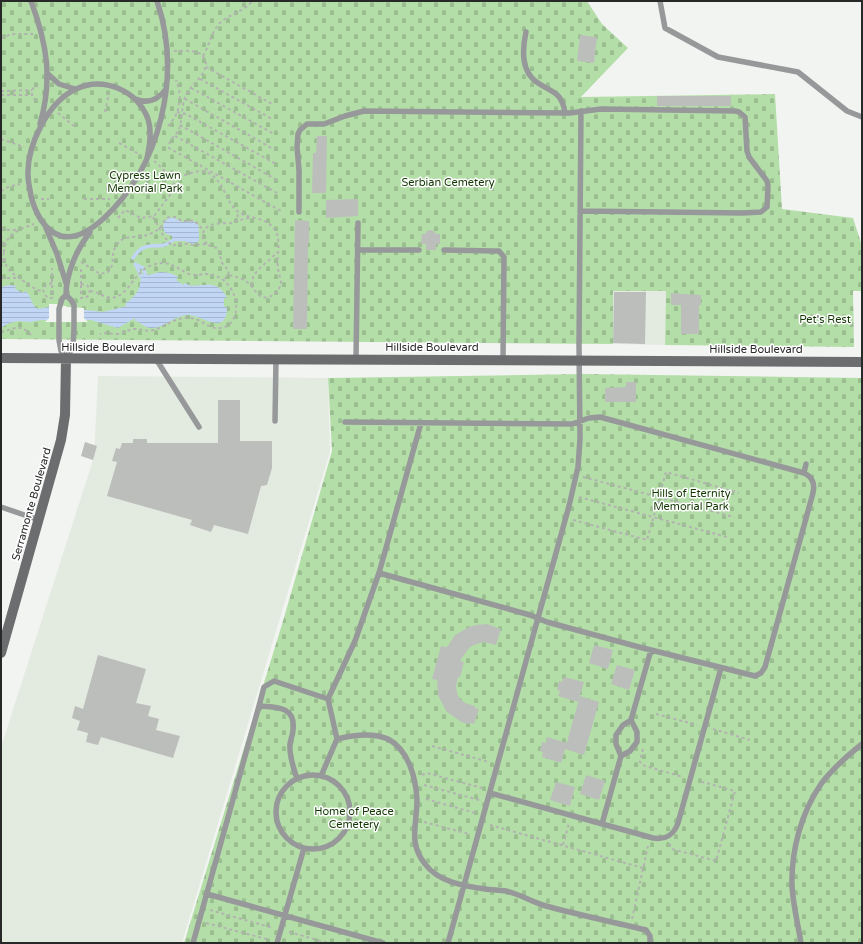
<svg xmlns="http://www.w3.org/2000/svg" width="863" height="944" font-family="'Varela Round',sans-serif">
<defs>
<pattern id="cemetery-stones" width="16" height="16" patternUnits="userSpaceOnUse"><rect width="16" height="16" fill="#b4dea8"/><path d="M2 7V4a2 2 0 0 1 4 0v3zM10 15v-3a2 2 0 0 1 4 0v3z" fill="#9bbe91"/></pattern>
<pattern id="water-rules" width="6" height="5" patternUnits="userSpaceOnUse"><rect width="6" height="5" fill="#c1d5f5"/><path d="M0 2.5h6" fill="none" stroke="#a6b7d2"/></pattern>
</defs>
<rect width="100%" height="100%" fill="#f2f4f1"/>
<path fill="#e3ebe1" d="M 613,291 L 666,291 L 665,345 L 613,344 Z
M 98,376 L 328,378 L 330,452 L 182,943 L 1,943 L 1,747 L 94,457 Z"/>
<path fill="url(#cemetery-stones)" d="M 1,1 L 587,1 L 602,24 L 628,48 L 581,97 L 775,94 L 782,209 L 853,218 L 862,246 L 862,291 L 853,291 L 854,347 L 665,345 L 666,291 L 613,291 L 613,344 L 1,339 Z
M 583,374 L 862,378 L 862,943 L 184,943 L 283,621 L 332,451 L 328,378 Z"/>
<path fill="url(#water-rules)" d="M 169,218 L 174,218 L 182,222 L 193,221 L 197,223 L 199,227 C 198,232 200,238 198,242 L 193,244 L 184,241 L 172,241 L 172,236 L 165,233 L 163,228 L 164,222 Z
M 160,272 C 166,272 172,273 178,277 L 176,280 L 183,285 L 185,283 C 197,292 215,274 227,298 L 224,298 L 224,307 L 227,307 C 227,338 201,314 187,315 C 174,316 164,328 152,328 C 145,329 141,322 135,321 L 135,318 L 118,328 L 91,320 L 41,320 L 30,322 L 18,321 L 9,323 L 1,328 L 1,287 L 9,285 L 16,286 L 15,289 L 23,293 L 25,291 C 32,295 30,305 38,309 L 53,306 L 103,312 L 127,306 L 125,304 C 137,295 140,290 141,276 L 145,273 L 149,275 Z"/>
<path fill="#f2f4f1" d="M 49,304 L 57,304 L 69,307 L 84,308 L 84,318 L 88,322 L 45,322 L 49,318 Z"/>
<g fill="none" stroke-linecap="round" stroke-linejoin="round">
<path stroke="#c1d5f5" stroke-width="3.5" d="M 133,258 C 135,255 138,251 141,249 C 151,242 161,250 172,241
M 135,264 L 143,268 L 145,273
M 136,265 L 141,276"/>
</g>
<path fill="#bcbebb" d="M 580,35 L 597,37 L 594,63 L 577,61 Z
M 657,96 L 731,96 L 731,106 L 657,106 Z
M 317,136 L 327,136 L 326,193 L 312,193 L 313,153 L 316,153 Z
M 358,199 L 358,216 L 326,218 L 326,200 Z
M 295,220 L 309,221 L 309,243 L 308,243 L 307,329 L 293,329 Z
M 430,230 L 434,231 L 436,234 L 440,234 L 440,244 L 436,244 L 436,250 L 426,250 L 426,244 L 421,244 L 422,234 L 425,234 L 427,231 Z
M 614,292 L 646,292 L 645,344 L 613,343 Z
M 671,293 L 701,295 L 701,305 L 699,305 L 699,334 L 681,334 L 681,305 L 671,305 Z
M 626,382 L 636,382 L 636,402 L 605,402 L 605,388 L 626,387 Z
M 218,400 L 240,400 L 240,441 L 272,441 L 272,468 L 267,485 L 261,486 L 248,534 L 214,525 L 211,532 L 190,525 L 192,520 L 107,496 L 117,462 L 112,461 L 116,448 L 120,449 L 122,443 L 133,443 L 133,439 L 147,439 L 147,443 L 218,443 Z
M 85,442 L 97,446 L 93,460 L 81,456 Z
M 487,624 L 501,629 L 496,645 L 483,642 L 474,645 L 469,648 L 460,661 L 464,662 L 460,677 L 458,677 L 456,686 L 457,693 L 460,699 L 465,703 L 475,706 L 475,708 L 479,709 L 474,724 L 470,723 L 469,724 L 461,722 L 446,711 L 438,695 L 437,680 L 432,679 L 441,646 L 447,647 L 455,635 L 469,627 L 476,625 Z
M 594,645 L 613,650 L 608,669 L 589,663 Z
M 98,655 L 146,669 L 136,703 L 151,706 L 148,716 L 159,719 L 156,730 L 180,736 L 173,758 L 101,737 L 98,745 L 86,742 L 88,733 L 77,730 L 80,721 L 72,718 L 75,706 L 83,709 Z
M 617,665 L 635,670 L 629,690 L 611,684 Z
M 564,677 L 584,682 L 578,702 L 558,696 L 560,691 L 557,690 L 559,681 L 562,682 Z
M 580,696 L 599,702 L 584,755 L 565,749 Z
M 547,737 L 567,743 L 561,763 L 542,757 L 543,752 L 540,751 L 542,742 L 546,743 Z
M 586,775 L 605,781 L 599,800 L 580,794 Z
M 556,782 L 575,787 L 570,806 L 550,800 Z"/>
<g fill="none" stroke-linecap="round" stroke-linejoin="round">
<path stroke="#b2b3b1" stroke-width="2" stroke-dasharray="3 3" stroke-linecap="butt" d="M 1,38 L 12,34 L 33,34
M 174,51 C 187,51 204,48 206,64 C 204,78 192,83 186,95 C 181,106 183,118 179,129 C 176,136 168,140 169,148 L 281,211
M 203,56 C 209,46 211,33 219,24 C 228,14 246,11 252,1
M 206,67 L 272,104
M 200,79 L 272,119
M 191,88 L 274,134
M 1,91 L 32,90
M 1,95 L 32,95
M 185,99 L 275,150
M 36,100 L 32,97 L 32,90 L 34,87 L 38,86
M 105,112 L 109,93
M 177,112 L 186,114 L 276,164
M 58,113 L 75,127
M 180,125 L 277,180
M 168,126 C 180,114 183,96 176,80
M 175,136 L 277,193
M 1,139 L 24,147
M 119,143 L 139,154
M 154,161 C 160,165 164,172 170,175 C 181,181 193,168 206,172 C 223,178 224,198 235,209 C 247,221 264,214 275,230 C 282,241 276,256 278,269 C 279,274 281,279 281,284 C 279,292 269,301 260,296 C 257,294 255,290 252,287 C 247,280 237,276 228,275
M 1,191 L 8,187 L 20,184
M 41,199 L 49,199
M 84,199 L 110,199
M 153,217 L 163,235 L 172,246 L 182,243 L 193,245 L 204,244 L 217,248 L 219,252 L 222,263 L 229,271 L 228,275 L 224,280
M 118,218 L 125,210 L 141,218 L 154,216 L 170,195 L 173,188 L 175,177
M 235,222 L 238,219 L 237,211
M 1,228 L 9,230 L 17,230
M 1,235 L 3,247
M 207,244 C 204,241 202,238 203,233 C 207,221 223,224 232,223 C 238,221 244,218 251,218
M 4,252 C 5,234 20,229 34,224
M 4,258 C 6,271 15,275 25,282 C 31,286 35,290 43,291
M 81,262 L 100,274 L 108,272 C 116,264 110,255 116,246 C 123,233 139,239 150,234 C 154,232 158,230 161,227 C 164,222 165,217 171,217 C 176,216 179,220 183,221 C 187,221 191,220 195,221 L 204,231
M 1,267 L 3,261 L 4,251
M 1,278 L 18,278
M 52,283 L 46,285 L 43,289 L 44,294 L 48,298 L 52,298 L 52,268
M 81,284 L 87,285 L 90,289 L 89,295 L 87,297 L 81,298 Z
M 81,284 L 81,267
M 252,285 C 250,271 270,262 277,252
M 90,291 C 100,292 106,300 116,297 C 130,292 135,271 152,265 C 170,259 175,268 189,274 C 195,276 201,274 207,274 C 226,275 238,294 236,311 C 235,319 230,327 221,328 C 209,330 202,319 190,318 C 176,316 166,327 153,330 C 147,332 142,329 135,329 C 129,329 124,333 118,334 C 111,334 106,332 100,334
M 1,332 C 14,329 20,323 31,335
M 583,477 L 734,517
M 579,497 L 727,537
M 573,520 L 647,540 L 666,472 L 739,493
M 656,714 L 697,725
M 713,729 L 750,740
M 432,746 L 489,762
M 643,749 L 640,762 L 642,765 L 683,777
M 422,775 L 427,773 L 482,788
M 424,785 L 479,800
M 426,799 L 475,813
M 424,822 L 469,834
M 490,825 L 643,868
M 670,844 L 670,847 L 672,849 L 716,861 L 735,791 L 699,781
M 563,845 L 569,823
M 210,910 L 273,928
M 632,919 L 648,846
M 206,923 L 270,940
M 289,932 L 328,943"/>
<path stroke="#97989a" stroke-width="5.5" d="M 31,1 C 47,44 53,79 40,124
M 660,1 L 665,28 L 718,57 L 798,72 L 847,111 L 862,117
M 526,32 C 522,50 521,72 538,83 C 553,93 562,92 565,113
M 48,74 L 59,84 L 75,89
M 136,99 C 148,104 158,100 166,89
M 147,158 C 150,145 152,131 148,119 C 137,90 103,76 76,89 C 48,102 27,145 28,175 C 28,182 30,189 31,196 C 35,212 44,231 61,236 C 77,240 92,229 103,219 C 161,166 182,75 157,1
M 299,212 L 299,170 L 297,147 L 298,134 L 300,130 L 307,124 L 324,124 L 345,116 L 364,111 L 570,113 L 601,109 L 735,111 L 739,112 L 745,117 L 747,151 L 749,157 L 767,181 L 768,186 L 767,207 L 761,212 L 743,213 L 580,211
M 46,228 L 57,254 L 66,283
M 358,250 L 419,250
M 444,250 L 494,251 L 499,251 L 504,257 L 503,360
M 66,295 L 62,299 L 59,309 L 59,340 L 61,351 L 66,358 L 73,347 L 74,328 L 74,305 L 71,300 L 66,295 C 66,273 77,249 90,232
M 156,359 L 199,427
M 356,359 L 358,223
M 275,421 L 276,359
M 345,422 L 572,424 L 589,418 L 600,417 L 804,473 C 813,477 815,484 813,493 L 765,667 L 761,673 L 755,676 L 639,647 L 547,622 L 530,615 L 379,573
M 421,423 L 379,573 L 355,641 L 328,699 L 337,739 C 353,735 372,732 388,739 C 409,750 416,779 417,800 C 417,824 408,843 425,864 C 438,882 464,886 485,889 C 492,890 499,890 506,891 C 520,894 532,902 546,906 C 579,915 613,922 646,930 L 650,936 L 650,943
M 804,473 L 806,464
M 1,507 L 39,520
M 621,756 L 630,751 L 637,742 L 637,732 L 631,720 L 651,650
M276 812a37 37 0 1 1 74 0a37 37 0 1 1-74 0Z
M 321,776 L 337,739
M 297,779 C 294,768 289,757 290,745 C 290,740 293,735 293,730 C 296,706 276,707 259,706 L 264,687 L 274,681 L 328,699
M 490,793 L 653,838 C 665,840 674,835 678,823 L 721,668
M 602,824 L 621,756 L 616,744 L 616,735 L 623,725 L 631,720
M 207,894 L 383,943
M 193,943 L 259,706
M 277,943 L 304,848
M 448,943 L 569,506 L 578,467 L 580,439 L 579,345 L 581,111
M 801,943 C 798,924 793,905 792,886 C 791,851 801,813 821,784 C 832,769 847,756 862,744"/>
<path stroke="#6c6d6f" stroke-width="10" d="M 1,358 L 862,362
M 1,653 L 61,440 L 65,415 L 66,358"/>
</g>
<g text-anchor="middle" stroke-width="3" stroke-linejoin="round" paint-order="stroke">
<g font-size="11" fill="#113801" stroke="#fff">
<text x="145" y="179">Cypress Lawn<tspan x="145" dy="13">Memorial Park</tspan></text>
<text x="448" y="186">Serbian Cemetery</text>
<text x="825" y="323">Pet's Rest</text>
<text x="691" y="497">Hills of Eternity<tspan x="691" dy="13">Memorial Park</tspan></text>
<text x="354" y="815">Home of Peace<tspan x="354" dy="13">Cemetery</tspan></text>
</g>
<g font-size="11" fill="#272827" stroke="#fff">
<text x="108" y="351">Hillside Boulevard</text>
<text x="432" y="351">Hillside Boulevard</text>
<text x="756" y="353">Hillside Boulevard</text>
<text transform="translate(31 504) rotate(-74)" y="4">Serramonte Boulevard</text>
</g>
</g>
<rect width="863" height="944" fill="none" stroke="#272827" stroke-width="4"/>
</svg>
